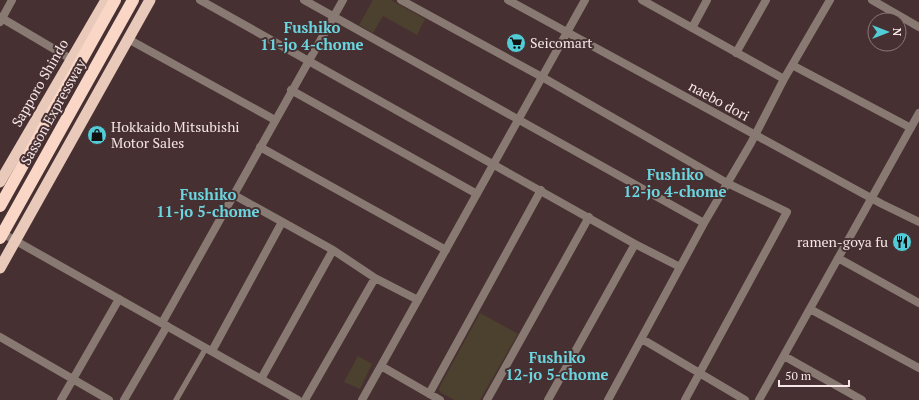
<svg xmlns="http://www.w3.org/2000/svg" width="919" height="400" font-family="'PT Serif',serif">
<rect width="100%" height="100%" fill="#473031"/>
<path fill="#4b412e" d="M 373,0 L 391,0 L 425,19 L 417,35 L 383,16 L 373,33 L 359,25 Z
M 480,313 L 518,334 L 480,400 L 454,400 L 440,392 L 439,388 Z
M 358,356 L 372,364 L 360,389 L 344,382 Z"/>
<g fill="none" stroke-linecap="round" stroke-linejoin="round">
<path stroke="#887a73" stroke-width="5.5" d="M 176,400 L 206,348"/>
<path stroke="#887a73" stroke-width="8" d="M 200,0 L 635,244 L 680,267
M 304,0 L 704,223
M 401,0 L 542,77 L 727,183 L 787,212 L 685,400
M 642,0 L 784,79
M 872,0 L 919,27
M 0,17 L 71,59
M 0,22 L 12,0
M 692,28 L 707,0
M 128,39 L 275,120
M 736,53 L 766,0
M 792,65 L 911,128
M 291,90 L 477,194
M 260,147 L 446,250
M 234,195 L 333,250 L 375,278 L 418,300
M 838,258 L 919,303
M 810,309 L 919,368
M 162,323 L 343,0
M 0,337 L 109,400
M 642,339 L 745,400
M 212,351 L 282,222
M 784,356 L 862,400
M 381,366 L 440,400
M 261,379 L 333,250
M 429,394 L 541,190
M 61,400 L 119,299
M 124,400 L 167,326
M 305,400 L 375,278
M 362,400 L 585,0
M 487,400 L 589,217
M 548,400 L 635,244
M 608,400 L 704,223 L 751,143 L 784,79 L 830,0
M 759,400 L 919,113"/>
<path stroke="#887a73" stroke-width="8" d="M 508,0 L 882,204 L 919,222
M 0,232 L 298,400"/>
<path stroke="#e9c9ba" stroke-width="11" d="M 0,182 L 106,0
M 0,268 L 150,0"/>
<path stroke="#f9d6c5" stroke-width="12" d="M 0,206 L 115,0"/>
<path stroke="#f9d6c5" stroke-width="12" d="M 0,238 L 133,0"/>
</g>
<defs>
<g id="supermarket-disc" transform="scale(1)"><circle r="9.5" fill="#52ccd6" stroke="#473031"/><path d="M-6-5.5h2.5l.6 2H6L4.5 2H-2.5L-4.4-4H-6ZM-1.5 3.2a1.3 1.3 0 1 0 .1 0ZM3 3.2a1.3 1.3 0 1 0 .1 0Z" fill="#111"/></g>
<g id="shop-disc" transform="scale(1)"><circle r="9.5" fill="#52ccd6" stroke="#473031"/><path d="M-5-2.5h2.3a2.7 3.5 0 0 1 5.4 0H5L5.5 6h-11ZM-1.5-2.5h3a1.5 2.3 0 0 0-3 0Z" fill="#111"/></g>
<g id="restaurant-disc" transform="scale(1)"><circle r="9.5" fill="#52ccd6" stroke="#473031"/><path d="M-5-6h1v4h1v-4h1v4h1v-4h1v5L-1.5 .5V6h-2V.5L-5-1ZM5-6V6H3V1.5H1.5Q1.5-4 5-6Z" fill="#111"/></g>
</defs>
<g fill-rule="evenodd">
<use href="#supermarket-disc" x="516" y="43"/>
<use href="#shop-disc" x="97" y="135"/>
<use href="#restaurant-disc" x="902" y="242"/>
</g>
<g text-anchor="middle" stroke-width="4" stroke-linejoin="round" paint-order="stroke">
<g font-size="14" fill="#f5e5e6" stroke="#473031" text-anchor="start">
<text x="530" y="48">Seicomart</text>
<text x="111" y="132">Hokkaido Mitsubishi<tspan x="111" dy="16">Motor Sales</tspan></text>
<text x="888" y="247" text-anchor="end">ramen-goya fu</text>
</g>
<g font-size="14" fill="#f5e5e6" stroke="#473031">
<text transform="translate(40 83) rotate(-60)" y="5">Sapporo Shindo</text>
<text transform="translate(719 101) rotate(29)" y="5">naebo dori</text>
<text transform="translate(53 112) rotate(-61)" y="5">Sasson Expressway</text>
</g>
<g font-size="15" font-weight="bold" fill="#6bd6e0" stroke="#473031">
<text x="312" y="33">Fushiko<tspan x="312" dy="17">11-jo 4-chome</tspan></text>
<text x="675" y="180">Fushiko<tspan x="675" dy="17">12-jo 4-chome</tspan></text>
<text x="208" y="200">Fushiko<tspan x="208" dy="17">11-jo 5-chome</tspan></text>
<text x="557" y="363">Fushiko<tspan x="557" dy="17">12-jo 5-chome</tspan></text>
</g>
</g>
<g transform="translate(887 32) rotate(90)"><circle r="19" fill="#473031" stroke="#8d7879"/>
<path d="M0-3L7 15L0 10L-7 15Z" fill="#52ccd6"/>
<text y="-6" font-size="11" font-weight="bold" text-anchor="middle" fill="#f5e5e6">N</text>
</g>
<path d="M779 380v6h70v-6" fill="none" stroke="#f5e5e6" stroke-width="2"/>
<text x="785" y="380" font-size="12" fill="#f5e5e6" stroke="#473031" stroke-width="3" paint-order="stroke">50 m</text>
</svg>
